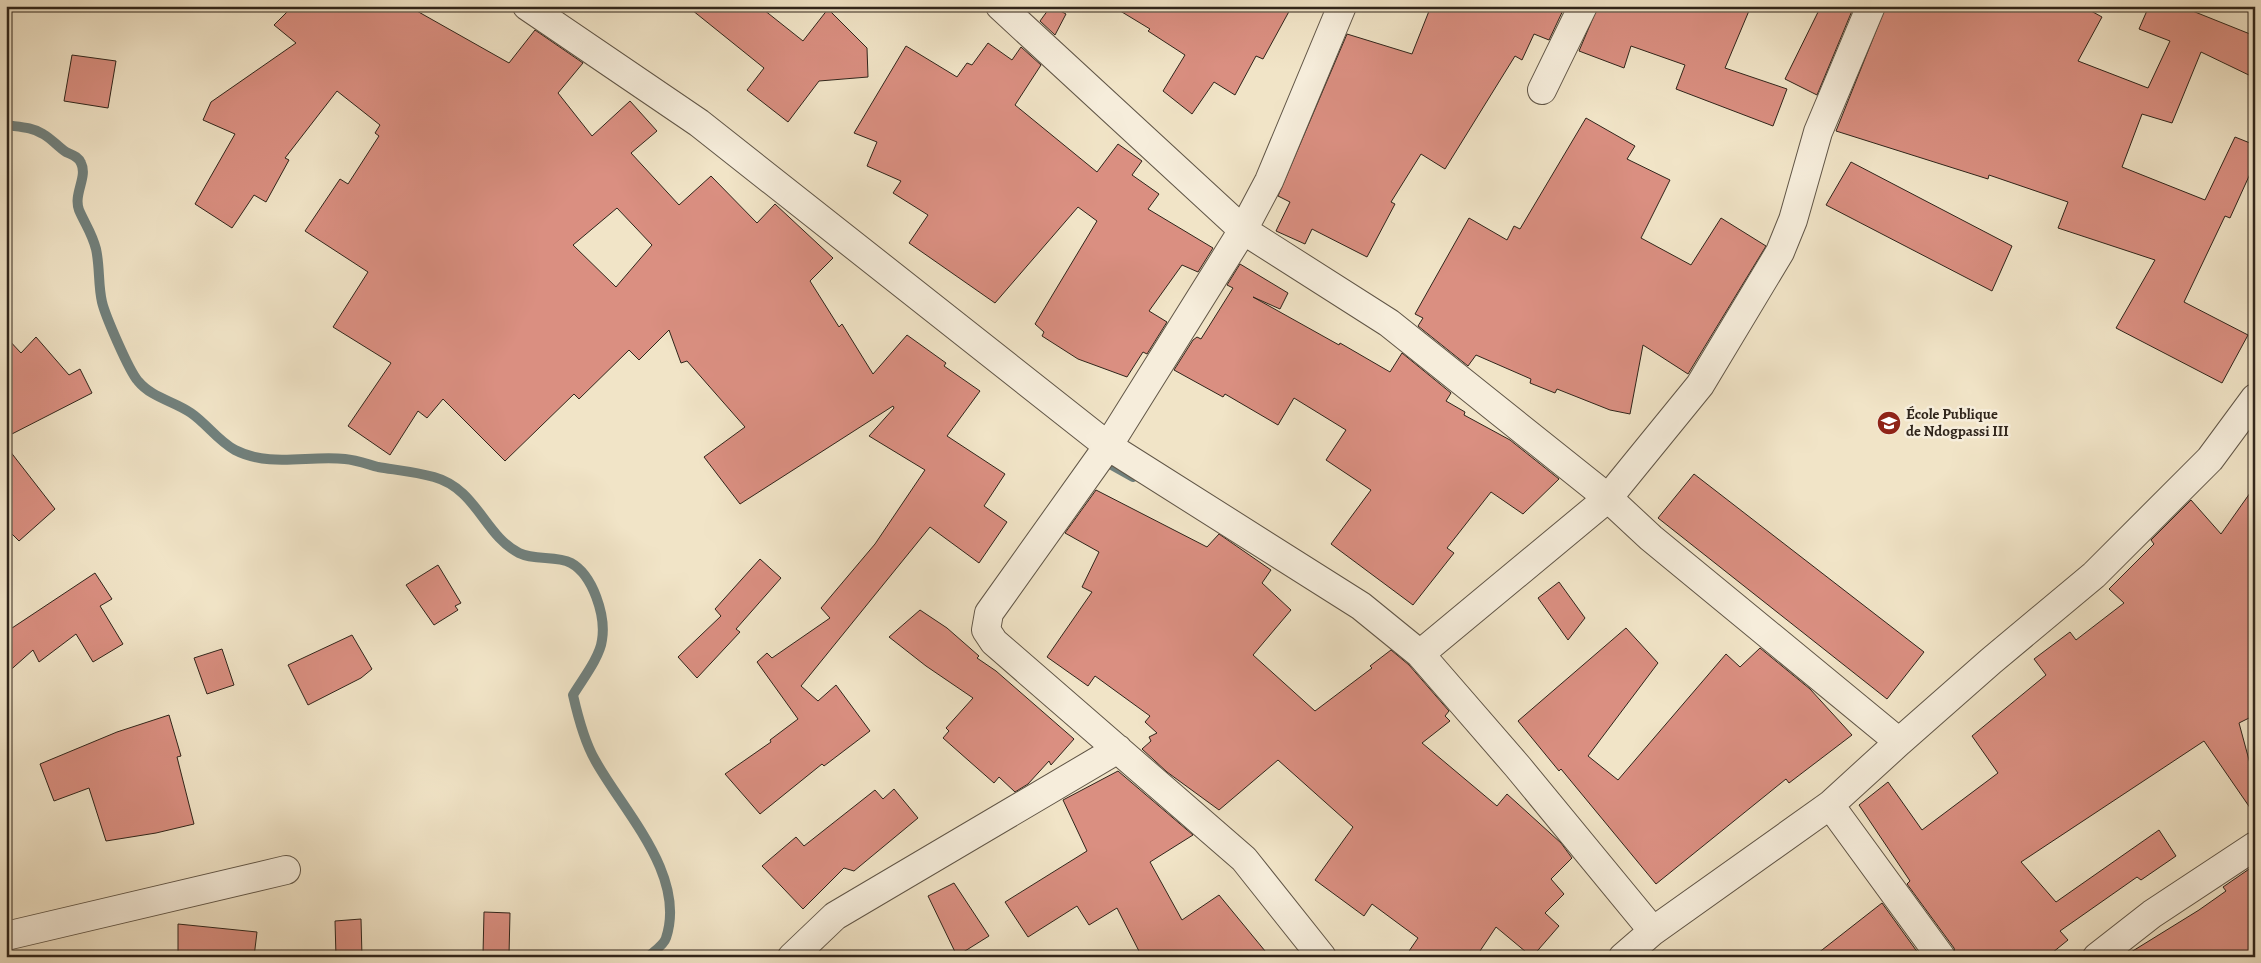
<svg xmlns="http://www.w3.org/2000/svg" width="2261" height="963" font-family="Alegreya,serif">
<rect width="100%" height="100%" fill="#f1e4c7"/>
<filter id="stains"><feTurbulence type="fractalNoise" baseFrequency=".004" numOctaves="4"/><feColorMatrix values="0 0 0 0 .2 0 0 0 0 .09 0 0 0 0 .02 0 0 0 .5 -.17"/></filter>
<radialGradient id="worn" r=".72"><stop offset=".6" stop-color="#630" stop-opacity="0"/><stop offset="1" stop-color="#630" stop-opacity=".3"/></radialGradient>
<g fill="none" stroke-linecap="round" stroke-linejoin="round">
<path stroke="#71807c" stroke-width="10" d="M 6,125 C 19,127 32,127 43,134 C 52,139 58,147 66,152 C 72,155 78,156 81,163 C 88,177 73,194 79,210 C 85,224 92,233 96,249 C 100,267 98,285 102,302 C 105,315 129,371 138,381 C 152,398 174,401 191,413 C 207,424 218,441 235,450 C 270,468 308,455 345,459 C 356,460 367,464 378,467 C 396,470 416,472 434,477 C 477,489 484,535 519,553 C 535,561 556,555 571,563 C 593,575 606,616 602,640 C 600,657 582,680 573,695 C 578,717 584,741 595,760 C 623,811 687,875 666,938 C 664,945 653,952 648,957
M 1108,463 L 1133,477"/>
</g>
<path fill="#da8f81" stroke="#30251b" fill-rule="evenodd" d="M 293,6 L 408,6 L 509,63 L 535,30 L 583,63 L 558,93 L 592,136 L 630,101 L 657,131 L 631,153 L 679,205 L 711,176 L 757,223 L 775,204 L 833,258 L 810,281 L 839,327 L 842,324 L 873,374 L 907,335 L 946,363 L 944,366 L 980,391 L 947,436 L 1005,474 L 984,506 L 1007,522 L 979,563 L 930,527 L 801,686 L 818,701 L 836,685 L 870,731 L 824,766 L 822,764 L 760,814 L 725,774 L 771,742 L 770,740 L 798,719 L 757,662 L 767,653 L 772,658 L 830,618 L 821,608 L 875,544 L 925,470 L 869,436 L 894,408 L 893,406 L 740,504 L 704,457 L 745,427 L 687,361 L 681,363 L 669,330 L 639,360 L 629,350 L 579,399 L 574,394 L 505,461 L 443,399 L 427,418 L 418,411 L 390,455 L 348,426 L 391,363 L 333,327 L 368,272 L 305,231 L 340,179 L 348,184 L 379,136 L 375,133 L 380,125 L 337,91 L 285,158 L 289,160 L 266,202 L 254,195 L 232,228 L 195,204 L 235,134 L 203,120 L 211,102 L 296,43 L 274,25 ZM 617,208 L 652,245 L 616,287 L 573,245 Z
M 687,6 L 759,6 L 803,41 L 828,9 L 867,48 L 868,77 L 819,81 L 788,122 L 747,90 L 764,68 Z
M 1051,6 L 1066,14 L 1055,35 L 1040,21 Z
M 1112,6 L 1292,6 L 1263,59 L 1256,56 L 1235,95 L 1214,82 L 1192,114 L 1163,91 L 1185,55 L 1148,31 L 1150,29 Z
M 1431,6 L 1565,6 L 1549,40 L 1534,34 L 1522,60 L 1515,56 L 1445,169 L 1421,154 L 1391,202 L 1395,204 L 1367,257 L 1312,229 L 1305,244 L 1276,231 L 1290,202 L 1278,196 L 1347,34 L 1412,54 Z
M 1598,6 L 1751,6 L 1725,68 L 1787,89 L 1773,126 L 1676,89 L 1685,65 L 1631,46 L 1624,68 L 1579,51 Z
M 1821,6 L 1854,6 L 1817,95 L 1785,79 Z
M 1886,6 L 2082,6 L 2102,17 L 2078,61 L 2148,88 L 2170,41 L 2139,29 L 2149,6 L 2180,6 L 2255,36 L 2255,78 L 2201,52 L 2172,123 L 2142,114 L 2122,167 L 2205,200 L 2235,137 L 2255,145 L 2255,163 L 2230,218 L 2225,216 L 2184,302 L 2248,335 L 2222,383 L 2116,328 L 2155,260 L 2058,228 L 2068,202 L 1989,175 L 1988,179 L 1836,131 Z
M 988,43 L 1012,60 L 1021,47 L 1041,65 L 1015,105 L 1097,172 L 1118,144 L 1142,161 L 1132,175 L 1159,194 L 1148,209 L 1213,248 L 1198,272 L 1182,265 L 1149,311 L 1167,322 L 1147,354 L 1143,352 L 1127,377 L 1078,359 L 1042,336 L 1044,332 L 1035,324 L 1097,221 L 1078,207 L 995,303 L 909,243 L 928,215 L 893,193 L 901,181 L 867,166 L 877,142 L 854,133 L 906,46 L 957,77 L 967,63 L 972,65 Z
M 72,55 L 116,61 L 108,108 L 64,101 Z
M 1586,118 L 1635,146 L 1627,159 L 1670,180 L 1641,238 L 1691,265 L 1721,218 L 1766,246 L 1688,374 L 1643,345 L 1630,414 L 1610,410 L 1557,389 L 1555,393 L 1530,383 L 1531,379 L 1476,355 L 1468,366 L 1418,326 L 1423,318 L 1415,314 L 1469,218 L 1507,240 L 1514,226 L 1520,229 Z
M 1851,162 L 2012,246 L 1992,291 L 1826,205 Z
M 1240,264 L 1288,293 L 1280,309 L 1253,297 L 1339,345 L 1340,343 L 1390,372 L 1402,353 L 1451,393 L 1446,401 L 1465,412 L 1464,415 L 1510,440 L 1559,479 L 1523,514 L 1491,492 L 1447,548 L 1454,553 L 1413,605 L 1331,544 L 1371,490 L 1326,460 L 1346,430 L 1294,398 L 1278,425 L 1225,394 L 1223,397 L 1174,370 L 1193,340 L 1197,337 L 1201,339 L 1233,288 L 1227,285 Z
M 6,337 L 21,353 L 36,337 L 69,375 L 80,369 L 92,393 L 6,437 Z
M 6,446 L 55,509 L 19,541 L 6,528 Z
M 1694,474 L 1924,652 L 1887,699 L 1658,518 Z
M 2255,486 L 2255,715 L 2239,723 L 2255,782 L 2255,815 L 2204,741 L 2021,862 L 2056,902 L 2159,830 L 2176,856 L 2141,880 L 2137,877 L 2060,931 L 2068,940 L 2047,957 L 1956,957 L 1954,948 L 1907,884 L 1910,881 L 1859,805 L 1888,782 L 1922,830 L 1998,773 L 1972,736 L 2046,675 L 2034,659 L 2070,632 L 2076,640 L 2124,603 L 2109,589 L 2154,544 L 2151,540 L 2191,500 L 2221,534 Z
M 1096,490 L 1207,547 L 1219,534 L 1271,570 L 1262,583 L 1291,610 L 1253,655 L 1315,711 L 1372,668 L 1370,666 L 1391,650 L 1409,665 L 1449,711 L 1445,716 L 1450,721 L 1422,743 L 1497,806 L 1507,794 L 1561,843 L 1572,858 L 1551,879 L 1564,894 L 1545,913 L 1559,926 L 1532,957 L 1496,927 L 1476,957 L 1405,957 L 1418,938 L 1372,904 L 1364,916 L 1315,880 L 1353,827 L 1278,760 L 1219,810 L 1167,772 L 1142,749 L 1151,741 L 1149,737 L 1157,733 L 1145,722 L 1150,716 L 1095,676 L 1088,686 L 1047,657 L 1092,592 L 1082,587 L 1099,552 L 1065,533 Z
M 760,559 L 781,578 L 736,629 L 740,632 L 697,678 L 678,657 L 721,616 L 715,609 Z
M 438,565 L 461,603 L 455,606 L 458,610 L 434,625 L 406,585 Z
M 95,573 L 112,599 L 100,606 L 123,644 L 93,662 L 76,634 L 39,662 L 33,650 L 6,674 L 6,632 Z
M 1559,582 L 1585,618 L 1568,640 L 1538,598 Z
M 920,610 L 947,628 L 979,656 L 977,658 L 996,671 L 1074,739 L 1051,765 L 1049,761 L 1028,784 L 1015,792 L 999,777 L 994,783 L 943,738 L 949,731 L 946,728 L 973,698 L 926,666 L 889,637 Z
M 1626,628 L 1658,663 L 1588,756 L 1618,780 L 1726,654 L 1740,667 L 1760,648 L 1810,689 L 1852,735 L 1789,783 L 1786,779 L 1656,884 L 1561,769 L 1559,771 L 1518,721 Z
M 352,635 L 372,669 L 361,678 L 308,705 L 288,665 Z
M 222,649 L 234,685 L 207,694 L 194,658 Z
M 169,715 L 181,756 L 177,757 L 194,824 L 156,833 L 106,841 L 89,788 L 54,801 L 40,764 L 117,732 Z
M 1118,771 L 1193,835 L 1150,862 L 1182,920 L 1219,895 L 1270,957 L 1142,957 L 1117,908 L 1089,925 L 1077,906 L 1028,937 L 1005,902 L 1087,851 L 1063,800 Z
M 894,789 L 918,818 L 854,871 L 844,868 L 803,909 L 762,866 L 796,837 L 804,846 L 875,790 L 883,799 Z
M 2255,865 L 2255,957 L 2123,957 L 2199,910 L 2226,891 L 2223,887 Z
M 954,883 L 989,936 L 957,956 L 928,896 Z
M 1882,903 L 1921,957 L 1813,957 Z
M 484,912 L 510,913 L 509,955 L 483,954 Z
M 361,919 L 362,957 L 336,957 L 335,921 Z
M 178,924 L 257,932 L 254,957 L 178,957 Z"/>
<g fill="none" stroke-linecap="round" stroke-linejoin="round">
<g stroke="#605546" stroke-width="30">
<path id="minor" d="M 527,6 L 699,123 L 1108,446 L 1361,606 L 1420,654 L 1518,767 L 1653,931
M 1000,6 L 1243,230 L 1389,323 L 1608,498 L 1651,538 L 1899,742 L 1830,805 L 1653,931 L 1623,957
M 1542,90 L 1583,6
M 1420,654 L 1608,498 L 1700,385 L 1780,252 L 1793,220 L 1818,132 L 1871,6
M 1899,742 L 1991,661 L 2094,575 L 2210,459 L 2255,398
M 1830,805 L 1941,957
M 6,936 L 286,870
M 792,957 L 835,916 L 1118,749
M 1322,957 L 1244,859 L 994,642 L 986,630 L 989,613 L 1108,446 L 1243,230 L 1269,181 L 1342,6
M 2097,957 L 2152,914 L 2255,846"/>
</g>
<use href="#minor" stroke="#f6eddb" stroke-width="28"/>
</g>
<defs>
<g id="school-disc" transform="scale(1.25)"><circle r="9.5" fill="#8f2418" stroke="#f6eddb"/><path d="M0-5L7-2L0 1L-7-2ZM-4 1L0 2.5L4 1V4Q0 6-4 4Z" fill="#fff"/></g>
</defs>
<g fill-rule="evenodd">
<use href="#school-disc" x="1889" y="423"/>
</g>
<g text-anchor="middle" stroke-width="5" stroke-linejoin="round" paint-order="stroke">
<g font-size="15" font-weight="bold" fill="#30251b" stroke="#f6eddb" text-anchor="start">
<text x="1906" y="419">École Publique<tspan x="1906" dy="17">de Ndogpassi III</tspan></text>
</g>
</g>
<rect width="2261" height="963" fill="none" stroke="#f1e4c7" stroke-width="25"/>
<rect x="8" y="8" width="2246" height="948" fill="none" stroke="#30251b" stroke-width="2.5"/>
<rect x="12" y="12" width="2236" height="938" fill="none" stroke="#30251b"/>
<rect width="100%" height="100%" filter="url(#stains)"/>
<rect width="100%" height="100%" fill="url(#worn)"/>
</svg>
